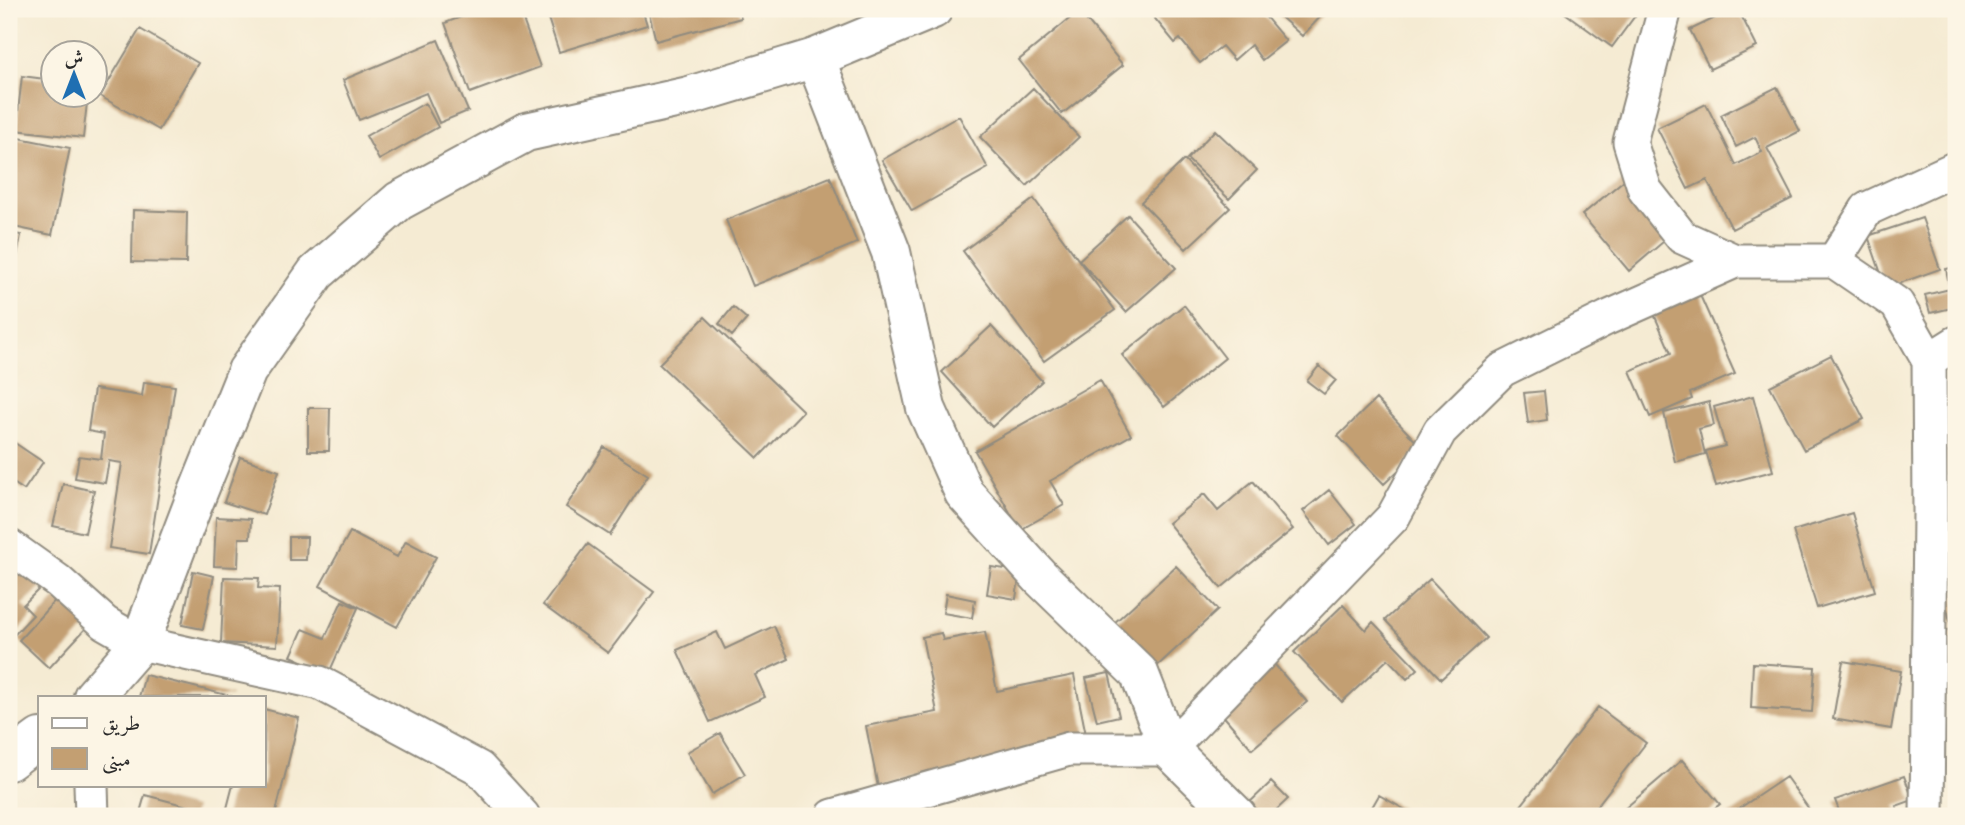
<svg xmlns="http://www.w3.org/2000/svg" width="1965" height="825" font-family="Vollkorn,Amiri,serif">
<rect width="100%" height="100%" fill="#fcf5e5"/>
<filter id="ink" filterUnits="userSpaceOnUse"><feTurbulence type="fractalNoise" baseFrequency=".0143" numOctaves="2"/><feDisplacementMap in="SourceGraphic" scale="14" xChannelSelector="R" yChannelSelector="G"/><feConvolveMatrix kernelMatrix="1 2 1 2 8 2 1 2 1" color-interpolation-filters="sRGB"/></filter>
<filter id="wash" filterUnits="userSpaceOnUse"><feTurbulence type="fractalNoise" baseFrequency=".00686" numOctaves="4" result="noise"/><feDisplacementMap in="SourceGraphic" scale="28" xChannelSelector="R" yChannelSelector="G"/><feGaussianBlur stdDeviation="1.57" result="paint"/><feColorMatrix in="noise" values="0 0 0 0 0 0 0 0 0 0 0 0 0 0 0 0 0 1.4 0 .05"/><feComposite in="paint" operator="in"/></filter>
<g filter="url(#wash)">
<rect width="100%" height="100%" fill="#f5ebd3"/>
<g id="blocks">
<path fill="#c39f72" d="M 482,9 L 519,9 L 540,67 L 470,93 L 445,23 Z
M 545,9 L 642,9 L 647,25 L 559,52 Z
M 648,9 L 738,9 L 741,18 L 656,41 Z
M 1147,9 L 1259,9 L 1286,41 L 1262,60 L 1251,45 L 1234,60 L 1222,46 L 1200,63 L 1180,39 L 1175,43 Z
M 1272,9 L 1328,9 L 1302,36 Z
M 1567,9 L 1640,9 L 1612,47 L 1565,13 Z
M 1734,9 L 1738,9 L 1757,47 L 1710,69 L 1690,30 Z
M 1079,11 L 1123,65 L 1062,114 L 1019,60 Z
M 140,29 L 198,63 L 159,130 L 100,96 Z
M 438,40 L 468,111 L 439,123 L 426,93 L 359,120 L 343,80 Z
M 22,76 L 52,80 L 52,94 L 88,94 L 83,138 L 16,130 Z
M 1777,87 L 1800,131 L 1767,148 L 1793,198 L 1732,229 L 1707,180 L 1688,189 L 1657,128 L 1706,104 L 1736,165 L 1762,152 L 1755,137 L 1736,147 L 1721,115 Z
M 1033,88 L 1079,137 L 1027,186 L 980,137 Z
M 425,103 L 438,127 L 379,160 L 366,136 Z
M 959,116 L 988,168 L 912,211 L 882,160 Z
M 1215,130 L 1257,170 L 1229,199 L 1187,159 Z
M 9,136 L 70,148 L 52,235 L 9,226 Z
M 1184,160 L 1230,208 L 1186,249 L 1141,202 Z
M 830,177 L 857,243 L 753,286 L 726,220 Z
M 1623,181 L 1670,236 L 1629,271 L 1582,215 Z
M 1034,199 L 1115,310 L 1044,361 L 963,251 Z
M 133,210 L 187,212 L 186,263 L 132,262 Z
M 1128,215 L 1176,268 L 1126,312 L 1079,260 Z
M 1922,218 L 1940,269 L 1886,288 L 1868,236 Z
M 9,233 L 21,235 L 13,276 L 9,275 Z
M 1956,267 L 1956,307 L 1930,313 L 1925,295 L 1950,289 L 1946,269 Z
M 1699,293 L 1735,374 L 1690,393 L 1692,399 L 1650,417 L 1630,371 L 1671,353 L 1653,312 Z
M 1184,305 L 1225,358 L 1164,407 L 1122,355 Z
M 733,307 L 747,319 L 732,336 L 719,324 Z
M 705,317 L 803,411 L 758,458 L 659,364 Z
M 991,326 L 1042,381 L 992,427 L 942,372 Z
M 1831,355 L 1864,419 L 1804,450 L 1770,386 Z
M 1319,366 L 1336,380 L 1324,394 L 1307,381 Z
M 1100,380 L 1131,435 L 1050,481 L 1064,505 L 1020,530 L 975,451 Z
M 144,382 L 175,386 L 149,554 L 109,548 L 122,463 L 109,461 L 105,483 L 75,478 L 79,456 L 101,459 L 104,434 L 88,431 L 94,389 L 142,396 Z
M 1544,391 L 1547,420 L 1528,423 L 1524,393 Z
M 1753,396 L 1773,471 L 1716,486 L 1706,451 L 1725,446 L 1714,407 Z
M 1376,399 L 1422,448 L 1384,484 L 1338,436 Z
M 1709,402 L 1714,425 L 1699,429 L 1705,454 L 1675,462 L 1664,413 Z
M 308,408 L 330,408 L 329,451 L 308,451 Z
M 9,439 L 43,462 L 24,490 L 9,480 Z
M 604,447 L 648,475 L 610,535 L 566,507 Z
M 1942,452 L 1956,453 L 1956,476 L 1941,475 Z
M 240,457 L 279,471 L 264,515 L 224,502 Z
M 1253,481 L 1293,529 L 1221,588 L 1168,523 L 1204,494 L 1218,511 Z
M 63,484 L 94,491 L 85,533 L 53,526 Z
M 1329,490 L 1356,524 L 1329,545 L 1303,511 Z
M 1852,513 L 1875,591 L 1817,608 L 1793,531 Z
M 1956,516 L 1956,558 L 1949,558 L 1947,517 Z
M 216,517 L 251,519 L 250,538 L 239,538 L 238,567 L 214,566 Z
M 350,532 L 397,557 L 406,541 L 436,557 L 397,627 L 320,586 Z
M 289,537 L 307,537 L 306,560 L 289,560 Z
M 588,544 L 654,592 L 608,653 L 543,605 Z
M 9,556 L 41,587 L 23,605 L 33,615 L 13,636 L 9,632 Z
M 1176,566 L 1218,610 L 1155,668 L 1113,624 Z
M 991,567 L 1020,571 L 1016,599 L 987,594 Z
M 193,571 L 214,576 L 203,629 L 182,625 Z
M 224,577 L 259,578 L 258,588 L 280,589 L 277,646 L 221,643 Z
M 1430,579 L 1486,638 L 1441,679 L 1385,620 Z
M 1956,588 L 1956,656 L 1950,658 L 1944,631 L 1952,629 L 1943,592 Z
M 946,594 L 975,600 L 972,618 L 943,613 Z
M 58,597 L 89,625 L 49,668 L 19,640 Z
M 342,601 L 358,608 L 329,673 L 291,656 L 303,629 L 325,638 Z
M 1343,605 L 1366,630 L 1373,622 L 1418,669 L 1407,679 L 1388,659 L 1342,702 L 1294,652 Z
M 774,626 L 789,659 L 755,675 L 765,697 L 710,722 L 677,650 L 717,632 L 725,649 Z
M 985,632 L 997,691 L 1074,675 L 1088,745 L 878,787 L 866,726 L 937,712 L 922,637 L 941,633 L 943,640 Z
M 1269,658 L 1307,702 L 1252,749 L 1214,705 Z
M 1843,661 L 1901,671 L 1891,729 L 1833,719 Z
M 1753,663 L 1815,667 L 1812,712 L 1751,708 Z
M 1109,673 L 1119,716 L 1097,721 L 1086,678 Z
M 145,675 L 231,696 L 231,697 L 139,697 Z
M 1598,707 L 1646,743 L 1589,816 L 1513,816 Z
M 264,709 L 299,718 L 275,816 L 225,816 L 233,785 L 264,785 Z
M 720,733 L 745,774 L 712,794 L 687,752 Z
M 1682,760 L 1720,804 L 1705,816 L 1616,816 Z
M 1904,776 L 1913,800 L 1896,806 L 1900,816 L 1841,816 L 1835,800 Z
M 1786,777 L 1814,816 L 1728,816 Z
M 1271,782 L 1288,799 L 1270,816 L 1256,816 L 1246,806 Z
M 145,795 L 195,808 L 193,816 L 139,816 Z
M 1379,795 L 1416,816 L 1367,816 Z"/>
</g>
</g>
<g filter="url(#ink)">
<use href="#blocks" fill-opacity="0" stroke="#908b7f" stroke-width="2"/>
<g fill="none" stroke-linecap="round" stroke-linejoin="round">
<g stroke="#908b7f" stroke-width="37">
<path id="minor" d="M 1665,9 L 1630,142 L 1645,190 L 1682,237 L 1735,261 L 1834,261 L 1897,304 L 1929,360 L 1930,512 L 1927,816
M 1834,261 L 1867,209 L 1956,168
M 1929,360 L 1956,343
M 9,546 L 58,581 L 105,623 L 140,643 L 320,683 L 479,768 L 523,816
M 91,785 L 92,816
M 833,816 L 1069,749 L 1169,749 L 1393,517 L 1440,431 L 1502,370 L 1607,318 L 1735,261"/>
</g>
<g stroke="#908b7f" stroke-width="42">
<path id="tertiary" d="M 815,58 L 891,252 L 926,408 L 964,493 L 1041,578 L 1139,673 L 1169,749 L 1237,816"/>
</g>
<g stroke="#908b7f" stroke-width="42">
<path id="primary" d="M 93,697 L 140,643 L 192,507 L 247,371 L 316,273 L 399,201 L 526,132 L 689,96 L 815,58 L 933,9
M 9,761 L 40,738"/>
</g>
<use href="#minor" stroke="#fff" stroke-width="33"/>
<use href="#tertiary" stroke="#fff" stroke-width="38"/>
<use href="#primary" stroke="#fff" stroke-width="38"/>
</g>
</g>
<rect width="1965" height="825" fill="none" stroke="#fcf5e5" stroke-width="35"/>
<rect x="38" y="696" width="228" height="91" fill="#fcf5e5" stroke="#a8a49b" stroke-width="2"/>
<rect x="52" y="718" width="35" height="10" fill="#ffffff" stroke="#a8a49b" stroke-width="2"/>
<text x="102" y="730" font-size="21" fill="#2b2b2b">طريق</text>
<rect x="52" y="748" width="35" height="21" fill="#c39f72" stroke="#a8a49b" stroke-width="2"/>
<text x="102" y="766" font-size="21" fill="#2b2b2b">مبنى</text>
<g transform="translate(74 74)"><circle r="33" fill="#fcf5e5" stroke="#a8a49b" stroke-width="2"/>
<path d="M0-5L12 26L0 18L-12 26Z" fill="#1f6fb2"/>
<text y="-10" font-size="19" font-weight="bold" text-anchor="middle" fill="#2b2b2b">ش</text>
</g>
</svg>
